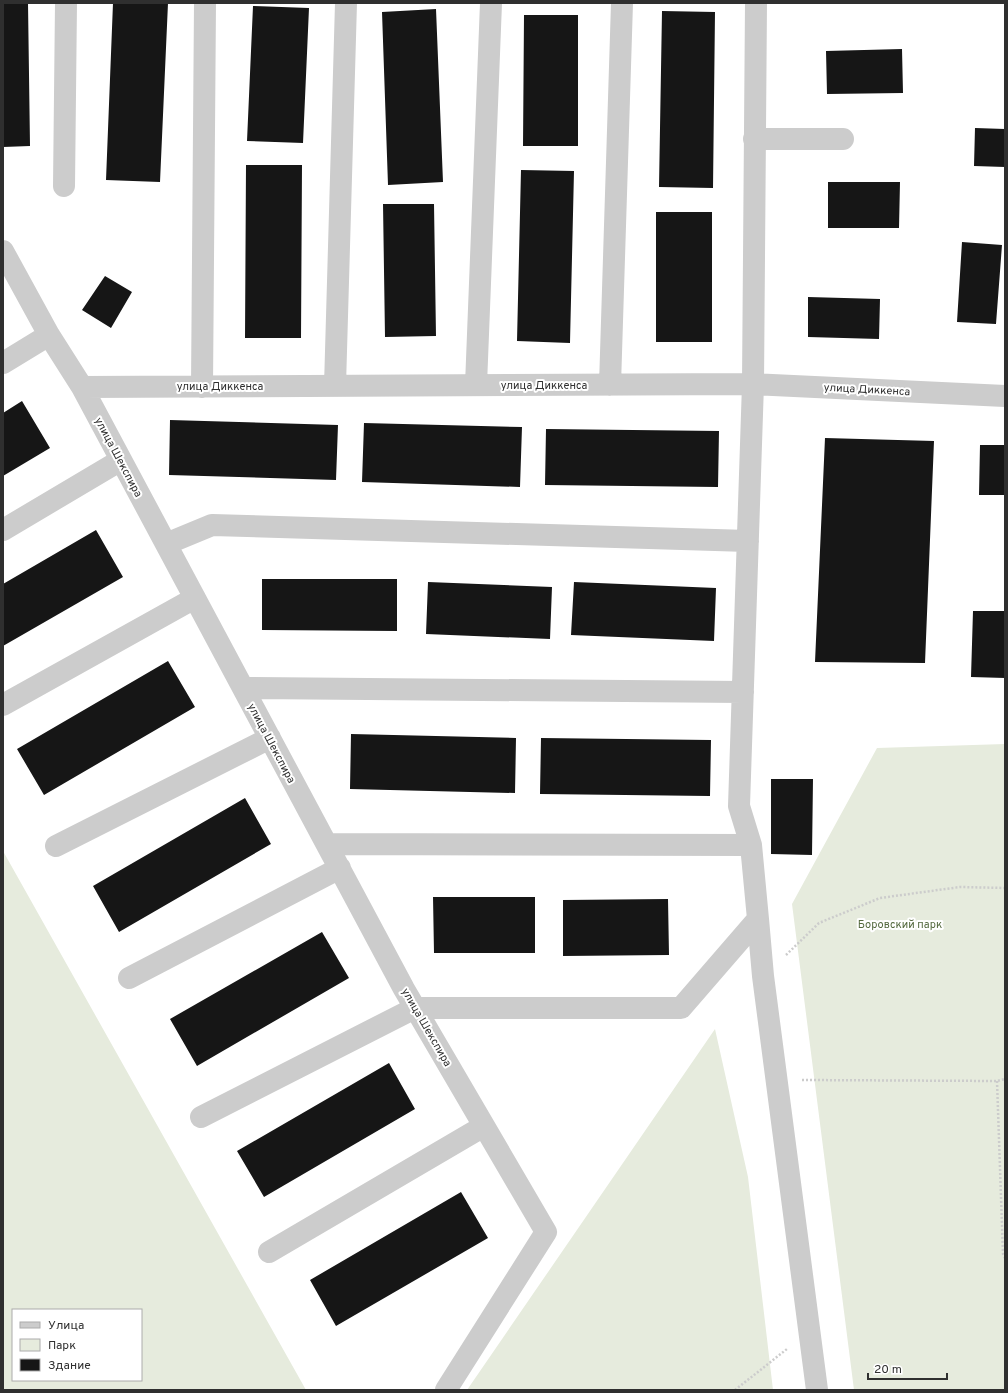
<svg xmlns="http://www.w3.org/2000/svg" width="1008" height="1393" font-family="Overpass,sans-serif">
<rect width="100%" height="100%" fill="#fff"/>
<path fill="#e6ebdd" fill-rule="evenodd" d="M 1005,744 L 1005,1390 L 854,1390 L 792,904 L 877,748 Z
M 3,851 L 306,1390 L 3,1390 ZM 13,1310 L 141,1310 L 141,1380 L 13,1380 Z
M 715,1029 L 748,1177 L 773,1390 L 467,1390 Z"/>
<path fill="#161616" d="M 3,3 L 28,3 L 30,146 L 3,147 Z
M 113,3 L 168,3 L 160,182 L 106,180 Z
M 253,6 L 309,8 L 303,143 L 247,141 Z
M 436,9 L 443,182 L 388,185 L 382,12 Z
M 662,11 L 715,12 L 713,188 L 659,187 Z
M 524,15 L 578,15 L 578,146 L 523,146 Z
M 902,49 L 903,93 L 827,94 L 826,51 Z
M 975,128 L 1005,129 L 1005,167 L 974,166 Z
M 246,165 L 302,165 L 301,338 L 245,338 Z
M 521,170 L 574,171 L 570,343 L 517,341 Z
M 828,182 L 900,182 L 899,228 L 828,228 Z
M 383,204 L 434,204 L 436,336 L 385,337 Z
M 656,212 L 712,212 L 712,342 L 656,342 Z
M 962,242 L 1002,245 L 996,324 L 957,322 Z
M 105,276 L 132,292 L 111,328 L 82,310 Z
M 808,297 L 880,299 L 879,339 L 808,337 Z
M 22,401 L 50,448 L 3,476 L 3,413 Z
M 170,420 L 338,425 L 336,480 L 169,475 Z
M 364,423 L 522,427 L 520,487 L 362,482 Z
M 546,429 L 719,431 L 718,487 L 545,485 Z
M 825,438 L 934,441 L 925,663 L 815,662 Z
M 980,445 L 1005,445 L 1005,495 L 979,495 Z
M 96,530 L 123,577 L 3,646 L 3,584 Z
M 262,579 L 397,579 L 397,631 L 262,630 Z
M 428,582 L 552,587 L 550,639 L 426,634 Z
M 574,582 L 716,588 L 714,641 L 571,635 Z
M 973,611 L 1005,611 L 1005,678 L 971,677 Z
M 168,661 L 195,707 L 44,795 L 17,749 Z
M 351,734 L 516,738 L 515,793 L 350,789 Z
M 541,738 L 711,740 L 710,796 L 540,794 Z
M 771,779 L 813,779 L 812,855 L 771,854 Z
M 245,798 L 271,844 L 119,932 L 93,886 Z
M 433,897 L 535,897 L 535,953 L 434,953 Z
M 668,899 L 669,955 L 563,956 L 563,900 Z
M 322,932 L 349,978 L 197,1066 L 170,1019 Z
M 389,1063 L 415,1109 L 264,1197 L 237,1151 Z
M 461,1192 L 488,1238 L 336,1326 L 310,1280 Z"/>
<g fill="none" stroke-linecap="round" stroke-linejoin="round">
<path stroke="#ccc" stroke-width="2.5" stroke-dasharray="2 2" stroke-linecap="butt" d="M 786,955 L 819,923 L 880,898 L 960,887 L 1005,888
M 802,1080 L 997,1081 L 1005,1079
M 997,1081 L 1003,1254 L 1005,1258
M 735,1390 L 787,1349"/>
<path stroke="#ccc" stroke-width="22" d="M 754,139 L 843,139
M 64,186 L 66,3
M 3,251 L 49,335 L 82,387 L 404,989 L 546,1232 L 446,1390
M 3,363 L 49,335
M 476,385 L 491,3
M 610,385 L 622,3
M 335,386 L 346,3
M 82,387 L 753,384 L 1005,396
M 202,387 L 205,3
M 3,530 L 121,460
M 166,544 L 212,525 L 748,541
M 244,688 L 743,692
M 3,705 L 195,598
M 327,844 L 751,845
M 56,846 L 270,738
M 758,919 L 763,976 L 817,1390
M 129,978 L 340,868
M 201,1117 L 415,1008 L 681,1008 L 758,919 L 751,845 L 739,806 L 753,384 L 756,3
M 269,1252 L 484,1126"/>
</g>
<g text-anchor="middle" stroke-width="4" stroke-linejoin="round" paint-order="stroke">
<g font-size="11" fill="#2f2f2f" stroke="#fff">
<text x="544" y="389">улица Диккенса</text>
<text x="220" y="390">улица Диккенса</text>
<text transform="translate(867 389) rotate(3)" y="4">улица Диккенса</text>
<text transform="translate(119 457) rotate(62)" y="4">улица Шекспира</text>
<text transform="translate(272 743) rotate(62)" y="4">улица Шекспира</text>
<text transform="translate(427 1027) rotate(60)" y="4">улица Шекспира</text>
</g>
<g font-size="11" fill="#54693e" stroke="#fff">
<text x="900" y="928">Боровский парк</text>
</g>
</g>
<rect width="1008" height="1393" fill="none" stroke="#2f2f2f" stroke-width="8"/>
<rect x="12" y="1309" width="130" height="72" fill="#ffffff" stroke="#acacac"/>
<rect x="20" y="1322" width="20" height="6" fill="#cccccc" stroke="#acacac"/>
<text x="48" y="1329" font-size="12" fill="#2f2f2f">Улица</text>
<rect x="20" y="1339" width="20" height="12" fill="#e6ebdd" stroke="#acacac"/>
<text x="48" y="1349" font-size="12" fill="#2f2f2f">Парк</text>
<rect x="20" y="1359" width="20" height="12" fill="#161616" stroke="#acacac"/>
<text x="48" y="1369" font-size="12" fill="#2f2f2f">Здание</text>
<path d="M868 1373v6h79v-6" fill="none" stroke="#2f2f2f" stroke-width="2"/>
<text x="874" y="1373" font-size="12" fill="#2f2f2f" stroke="#ffffff" stroke-width="3" paint-order="stroke">20 m</text>
</svg>
